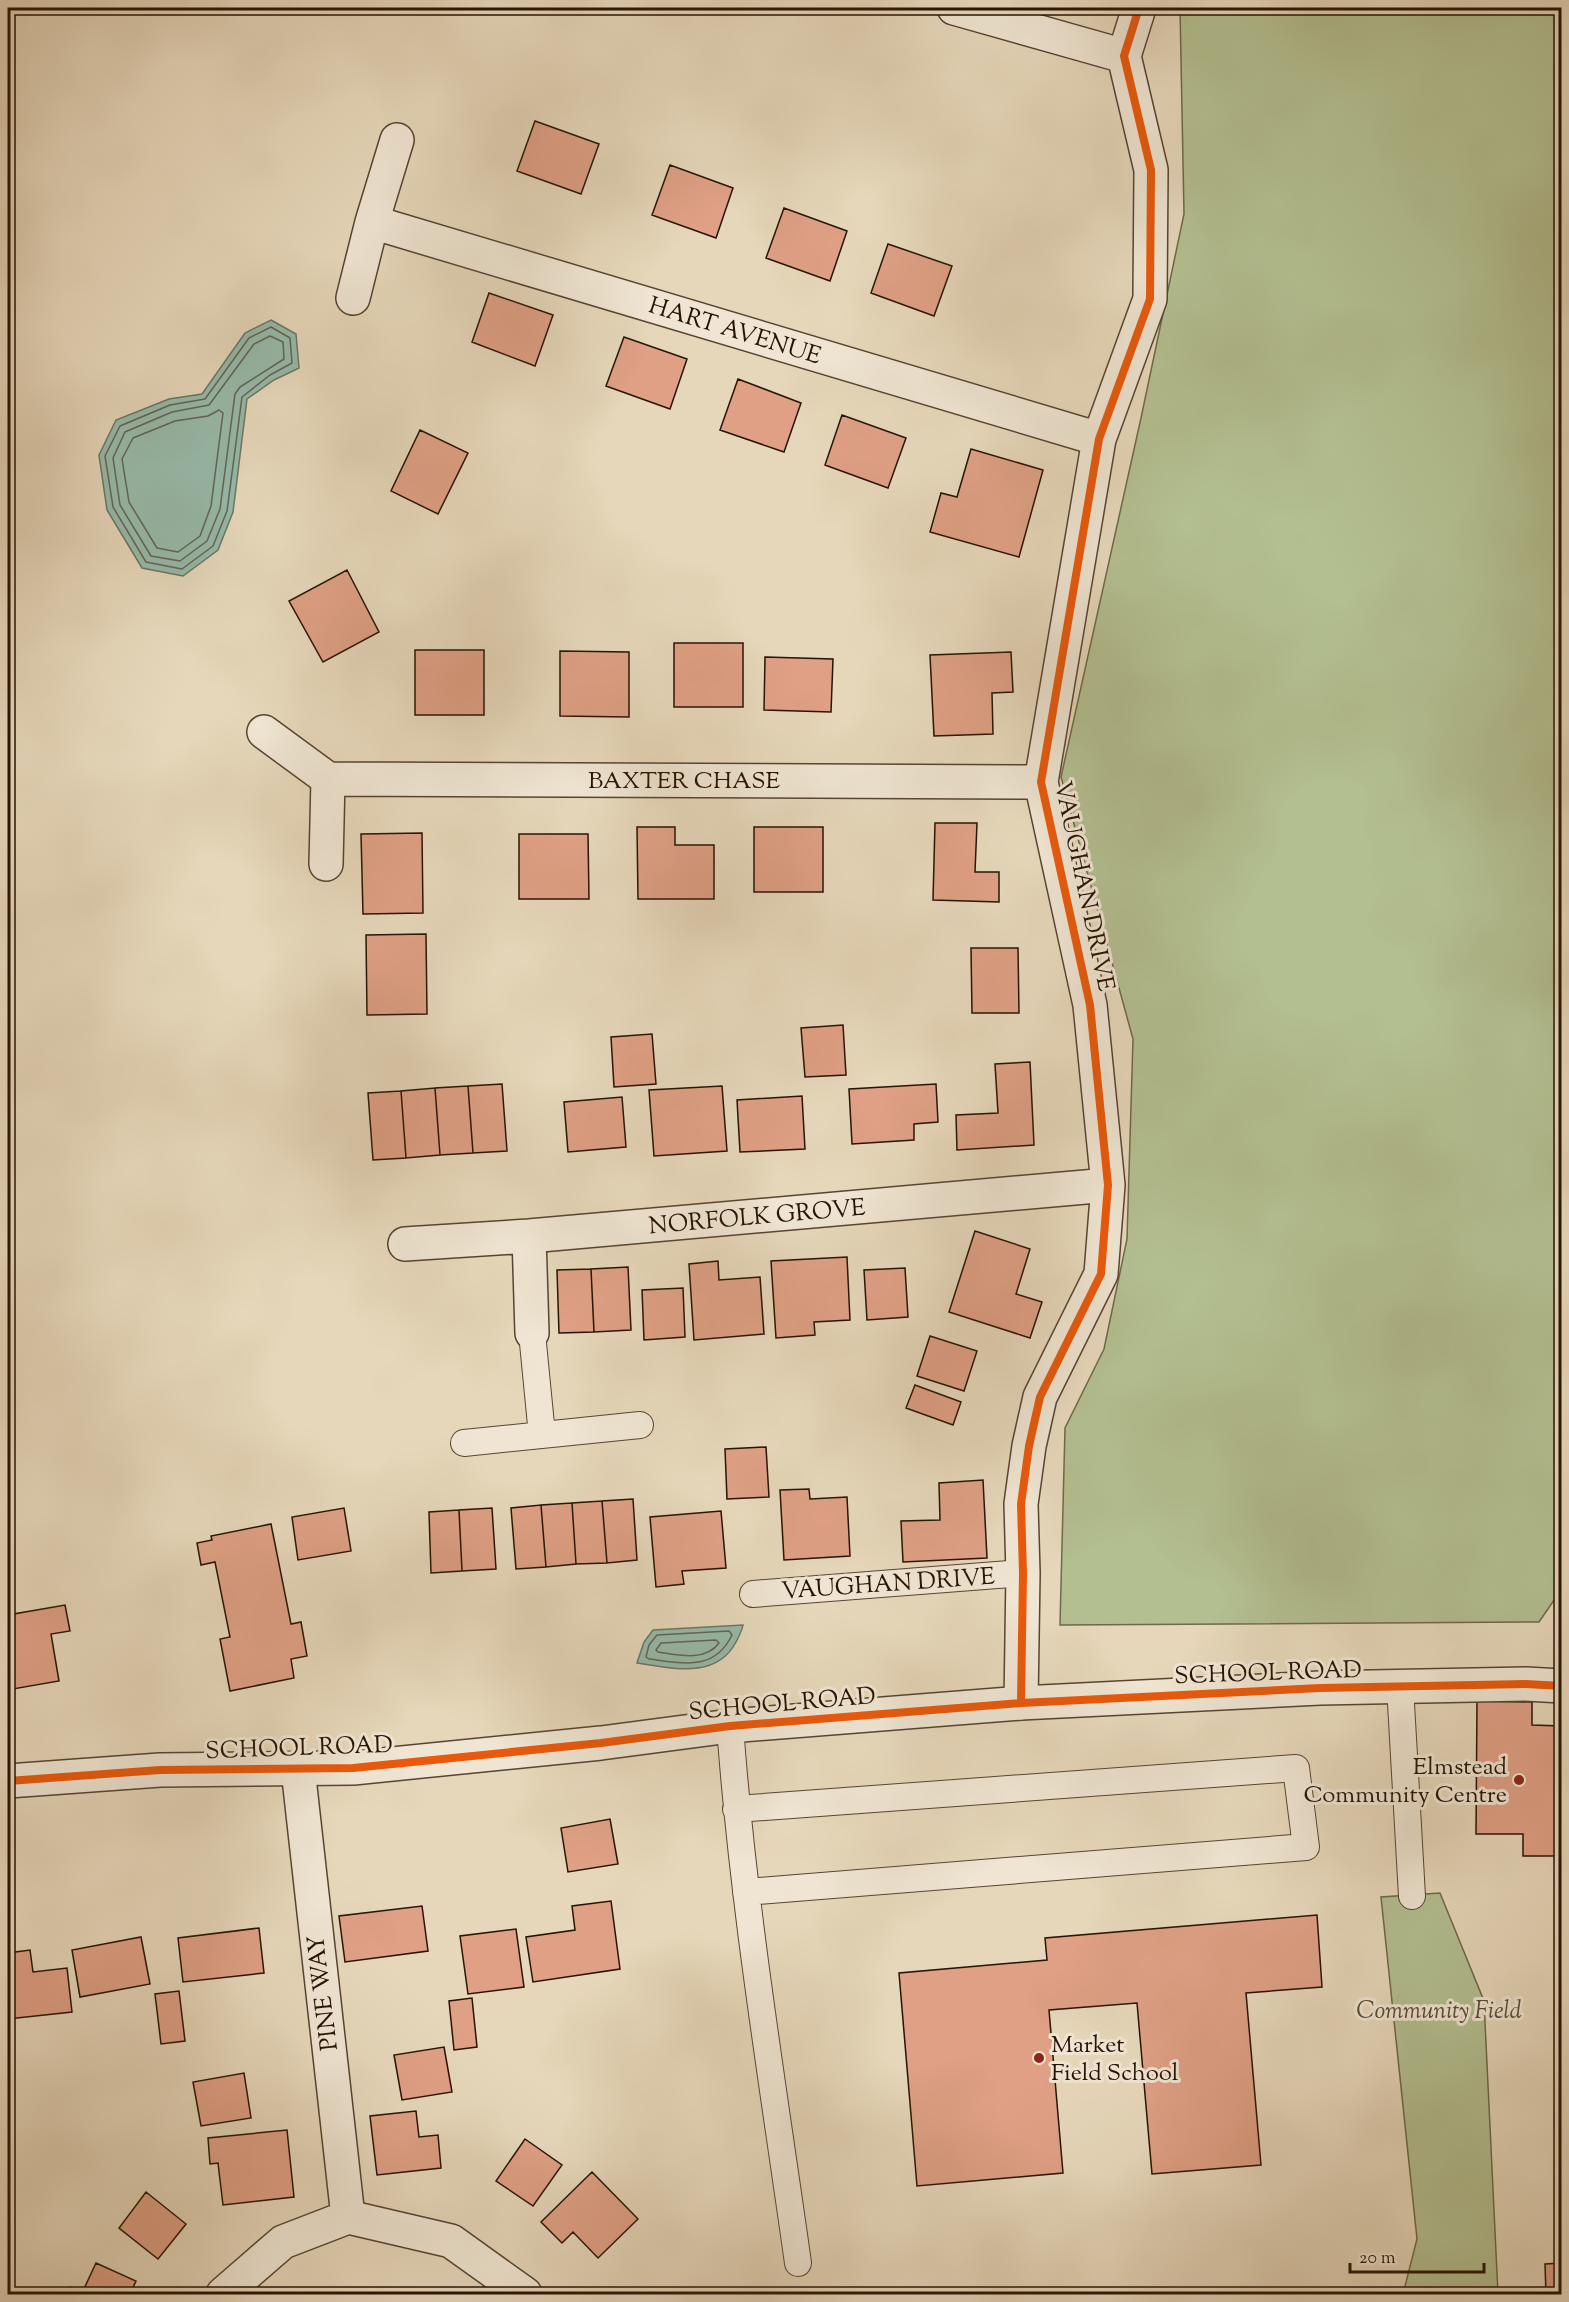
<svg xmlns="http://www.w3.org/2000/svg" width="1569" height="2302" font-family="'Sorts Mill Goudy',serif">
<rect width="100%" height="100%" fill="#e6d7ba"/>
<filter id="stains"><feTurbulence type="fractalNoise" baseFrequency=".00333" numOctaves="4"/><feColorMatrix values="0 0 0 0 .2 0 0 0 0 .09 0 0 0 0 .02 0 0 0 .5 -.17"/></filter>
<radialGradient id="worn" r=".72"><stop offset=".6" stop-color="#630" stop-opacity="0"/><stop offset="1" stop-color="#630" stop-opacity=".3"/></radialGradient>
<path fill="#b3bf91" stroke="#6d694a" stroke-width="1.5" d="M 1180,8 L 1561,8 L 1561,1590 L 1539,1622 L 1060,1625 L 1065,1428 L 1104,1349 L 1127,1239 L 1133,1039 L 1061,777 L 1141,418 L 1184,214 Z
M 1440,1893 L 1484,2001 L 1498,2294 L 1403,2294 L 1417,2239 L 1381,1897 Z"/>
<path fill="#97baaa" stroke="#6a7767" stroke-width="1.5" d="M 271,320 L 296,334 L 299,368 L 274,380 L 247,399 L 233,512 L 218,550 L 183,576 L 142,568 L 107,510 L 99,455 L 116,420 L 169,399 L 202,394 L 245,333 Z
M 743,1625 C 742,1631 739,1636 736,1642 C 716,1680 672,1668 637,1663 L 644,1642 L 653,1630 Z"/>
<g fill="none" stroke-linecap="round" stroke-linejoin="round">
<path stroke="#5f6656" stroke-width="1.5" d="M 271,327 L 290,338 L 292,363 L 270,375 L 242,397 L 227,511 L 213,546 L 182,569 L 146,562 L 113,507 L 105,456 L 120,426 L 170,405 L 205,399 L 249,338 Z
M 270,336 L 283,342 L 284,359 L 240,387 L 235,394 L 220,509 L 207,541 L 180,561 L 151,556 L 120,505 L 113,458 L 125,432 L 172,412 L 209,405 L 254,344 Z
M 219,410 L 223,413 L 211,506 L 200,536 L 178,552 L 157,548 L 129,502 L 122,459 L 133,438 L 175,421 L 208,416 Z
M 729,1631 L 732,1635 C 714,1672 683,1663 649,1659 L 646,1657 L 649,1645 L 657,1635 Z
M 716,1640 L 719,1643 C 705,1662 678,1655 658,1652 L 656,1650 L 661,1643 Z"/>
</g>
<path fill="#dfa085" stroke="#271303" stroke-width="1.5" d="M 535,121 L 599,144 L 581,194 L 517,171 Z
M 670,165 L 733,188 L 716,238 L 652,215 Z
M 784,208 L 847,231 L 830,281 L 766,258 Z
M 888,244 L 952,266 L 934,316 L 871,293 Z
M 489,293 L 553,315 L 535,366 L 472,342 Z
M 624,337 L 687,359 L 670,409 L 606,386 Z
M 738,379 L 801,403 L 784,452 L 720,430 Z
M 842,415 L 906,438 L 888,488 L 825,465 Z
M 420,430 L 468,453 L 438,514 L 391,491 Z
M 971,449 L 1043,470 L 1019,557 L 930,532 L 941,493 L 957,497 Z
M 347,570 L 379,632 L 323,662 L 289,601 Z
M 674,643 L 743,643 L 743,707 L 674,707 Z
M 415,650 L 484,650 L 484,715 L 415,715 Z
M 560,651 L 629,652 L 629,717 L 560,716 Z
M 1011,652 L 1013,692 L 992,693 L 993,734 L 934,736 L 930,655 Z
M 765,657 L 833,659 L 831,712 L 764,710 Z
M 935,823 L 977,823 L 975,872 L 999,872 L 999,902 L 933,900 Z
M 637,827 L 675,827 L 675,845 L 714,845 L 714,899 L 638,899 Z
M 754,827 L 823,827 L 823,892 L 754,892 Z
M 422,833 L 423,913 L 363,914 L 361,834 Z
M 519,834 L 588,834 L 589,899 L 519,899 Z
M 426,934 L 427,1014 L 367,1015 L 366,935 Z
M 971,948 L 1018,948 L 1019,1013 L 972,1013 Z
M 843,1025 L 846,1075 L 805,1077 L 801,1028 Z
M 652,1034 L 656,1084 L 614,1087 L 611,1037 Z
M 1030,1062 L 1034,1145 L 957,1150 L 956,1115 L 998,1113 L 995,1064 Z
M 502,1084 L 507,1151 L 473,1153 L 468,1086 Z
M 936,1084 L 938,1122 L 914,1124 L 914,1140 L 852,1144 L 849,1089 Z
M 468,1086 L 473,1153 L 440,1155 L 435,1088 Z
M 722,1086 L 727,1151 L 654,1156 L 649,1090 Z
M 435,1088 L 440,1155 L 406,1158 L 401,1091 Z
M 401,1091 L 406,1158 L 373,1160 L 368,1093 Z
M 802,1096 L 805,1149 L 740,1152 L 737,1100 Z
M 622,1097 L 626,1147 L 568,1152 L 564,1102 Z
M 975,1231 L 1030,1249 L 1016,1294 L 1042,1302 L 1030,1338 L 949,1312 Z
M 847,1257 L 850,1320 L 814,1322 L 815,1335 L 776,1338 L 771,1261 Z
M 718,1261 L 719,1280 L 760,1277 L 764,1334 L 694,1340 L 689,1264 Z
M 628,1267 L 631,1330 L 594,1332 L 591,1269 Z
M 905,1268 L 908,1317 L 867,1320 L 864,1270 Z
M 591,1269 L 594,1332 L 559,1333 L 557,1270 Z
M 683,1288 L 685,1337 L 644,1340 L 642,1290 Z
M 930,1336 L 977,1351 L 964,1391 L 917,1376 Z
M 915,1385 L 961,1402 L 953,1425 L 906,1408 Z
M 766,1447 L 769,1497 L 727,1499 L 725,1449 Z
M 983,1480 L 987,1558 L 903,1562 L 901,1521 L 940,1520 L 939,1483 Z
M 809,1489 L 810,1499 L 847,1497 L 850,1556 L 784,1560 L 780,1490 Z
M 633,1499 L 637,1560 L 607,1563 L 602,1501 Z
M 602,1501 L 607,1563 L 576,1564 L 572,1503 Z
M 572,1503 L 576,1564 L 546,1567 L 541,1505 Z
M 541,1505 L 546,1567 L 516,1569 L 511,1508 Z
M 344,1508 L 351,1551 L 298,1560 L 292,1517 Z
M 492,1508 L 496,1569 L 462,1571 L 459,1510 Z
M 459,1510 L 462,1571 L 431,1573 L 429,1512 Z
M 721,1511 L 726,1568 L 682,1571 L 684,1584 L 656,1587 L 650,1517 Z
M 271,1524 L 291,1624 L 301,1622 L 307,1656 L 291,1659 L 294,1678 L 230,1691 L 220,1639 L 230,1637 L 215,1562 L 201,1565 L 197,1543 L 212,1540 L 211,1536 Z
M 65,1605 L 70,1631 L 51,1634 L 59,1681 L 13,1689 L 8,1660 L 8,1615 Z
M 1477,1701 L 1532,1702 L 1532,1725 L 1562,1726 L 1562,1856 L 1523,1856 L 1523,1834 L 1476,1834 Z
M 610,1819 L 618,1864 L 568,1872 L 561,1828 Z
M 611,1901 L 620,1969 L 533,1982 L 526,1937 L 575,1930 L 572,1906 Z
M 422,1906 L 428,1951 L 345,1962 L 339,1916 Z
M 1317,1915 L 1322,1987 L 1246,1993 L 1261,2165 L 1152,2174 L 1137,2003 L 1049,2010 L 1063,2173 L 917,2186 L 899,1973 L 1047,1960 L 1045,1938 Z
M 259,1928 L 264,1973 L 183,1982 L 178,1938 Z
M 516,1929 L 524,1987 L 468,1994 L 460,1936 Z
M 141,1937 L 150,1984 L 80,1997 L 72,1950 Z
M 30,1950 L 33,1972 L 67,1968 L 72,2012 L 8,2019 L 8,1953 Z
M 179,1991 L 185,2041 L 161,2044 L 155,1994 Z
M 472,1998 L 477,2047 L 454,2050 L 449,2001 Z
M 444,2047 L 452,2092 L 402,2100 L 394,2055 Z
M 244,2073 L 251,2118 L 201,2126 L 193,2082 Z
M 416,2111 L 419,2137 L 438,2135 L 441,2168 L 377,2175 L 370,2116 Z
M 287,2130 L 294,2197 L 223,2205 L 218,2163 L 210,2164 L 208,2138 Z
M 525,2139 L 562,2165 L 533,2206 L 496,2181 Z
M 592,2172 L 638,2219 L 598,2258 L 573,2232 L 562,2243 L 541,2222 Z
M 146,2192 L 186,2224 L 158,2259 L 119,2228 Z
M 96,2263 L 136,2281 L 130,2294 L 67,2294 L 70,2287 L 82,2293 Z
M 1562,2263 L 1562,2294 L 1546,2294 L 1545,2264 Z"/>
<g fill="none" stroke-linecap="round" stroke-linejoin="round">
<g stroke="#574431" stroke-width="28">
<path id="service" d="M 532,1333 L 542,1435
M 464,1443 L 640,1425
M 753,1594 L 1023,1573
M 1400,1686 L 1412,1896
M 730,1726 C 743,1906 773,2085 798,2263
M 736,1809 L 1296,1768 L 1306,1847 L 746,1892"/>
</g>
<g stroke="#574431" stroke-width="36">
<path id="minor" d="M 954,8 L 1124,56
M 372,222 L 1099,439
M 353,298 L 372,222 L 397,140
M 264,732 L 328,779 L 1041,782
M 326,864 L 328,779
M 529,1236 L 532,1333
M 405,1244 L 529,1236 L 1108,1185
M 1021,1703 L 1023,1573 L 1021,1504 L 1029,1446 L 1040,1397 L 1101,1274 L 1108,1185 L 1090,1005 L 1041,782 L 1099,439 L 1150,299 L 1151,170 L 1124,56 L 1139,8
M 298,1769 L 348,2217
M 223,2294 L 283,2242 L 348,2217 L 451,2241 L 525,2294"/>
</g>
<g stroke="#574431" stroke-width="36">
<path id="tertiary" d="M 8,1781 L 160,1770 L 353,1768 L 601,1743 L 730,1726 L 1021,1703 L 1320,1688 L 1526,1684 L 1562,1686"/>
</g>
<use href="#service" stroke="#efe5d2" stroke-width="26"/>
<use href="#minor" stroke="#efe5d2" stroke-width="33"/>
<use href="#tertiary" stroke="#efe5d2" stroke-width="33"/>
<g stroke="#efe5d2" stroke-width="11">
<path id="cycleway" d="M 1021,1703 L 1023,1573 L 1021,1504 L 1029,1446 L 1040,1397 L 1101,1274 L 1108,1185 L 1090,1005 L 1041,782 L 1099,439 L 1150,299 L 1151,170 L 1124,56 L 1139,8
M 8,1781 L 160,1770 L 353,1768 L 601,1743 L 730,1726 L 1021,1703 L 1320,1688 L 1526,1684 L 1562,1686"/>
</g>
<use href="#cycleway" stroke="#e8590c" stroke-width="8"/>
</g>
<g fill="#8f2418" stroke="#efe5d2" stroke-width="2">
<circle cx="1519" cy="1780" r="6"/>
<circle cx="1039" cy="2058" r="6"/>
</g>
<g text-anchor="middle" stroke-width="6" stroke-linejoin="round" paint-order="stroke">
<g font-size="24" fill="#271303" stroke="#efe5d2">
<text transform="translate(735 330) rotate(17)" y="8">HART AVENUE</text>
<text x="684" y="788">BAXTER CHASE</text>
<text transform="translate(1085 886) rotate(78)" y="8">VAUGHAN DRIVE</text>
<text transform="translate(757 1216) rotate(-5)" y="8">NORFOLK GROVE</text>
<text transform="translate(888 1583) rotate(-4)" y="8">VAUGHAN DRIVE</text>
<text transform="translate(1268 1672) rotate(-2)" y="8">SCHOOL ROAD</text>
<text transform="translate(782 1703) rotate(-5)" y="8">SCHOOL ROAD</text>
<text transform="translate(299 1747) rotate(-2)" y="8">SCHOOL ROAD</text>
<text transform="translate(322 1993) rotate(-97)" y="8">PINE WAY</text>
</g>
<g font-size="24" fill="#271303" stroke="#efe5d2" text-anchor="end">
<text x="1507" y="1774">Elmstead<tspan x="1507" dy="28">Community Centre</tspan></text>
<text x="1051" y="2052" text-anchor="start">Market<tspan x="1051" dy="28">Field School</tspan></text>
</g>
<g font-size="24" font-style="italic" fill="#584f35" stroke="#efe5d2">
<text x="1439" y="2018">Community Field</text>
</g>
</g>
<rect width="1569" height="2302" fill="none" stroke="#e6d7ba" stroke-width="30"/>
<rect x="9" y="9" width="1551" height="2284" fill="none" stroke="#271303" stroke-width="3"/>
<rect x="15" y="15" width="1539" height="2272" fill="none" stroke="#271303" stroke-width="1.5"/>
<path d="M1350 2263v9h134v-9" fill="none" stroke="#271303" stroke-width="3"/>
<text x="1359" y="2263" font-size="18" fill="#271303" stroke="#efe5d2" stroke-width="4.5" paint-order="stroke">20 m</text>
<rect width="100%" height="100%" filter="url(#stains)"/>
<rect width="100%" height="100%" fill="url(#worn)"/>
</svg>
